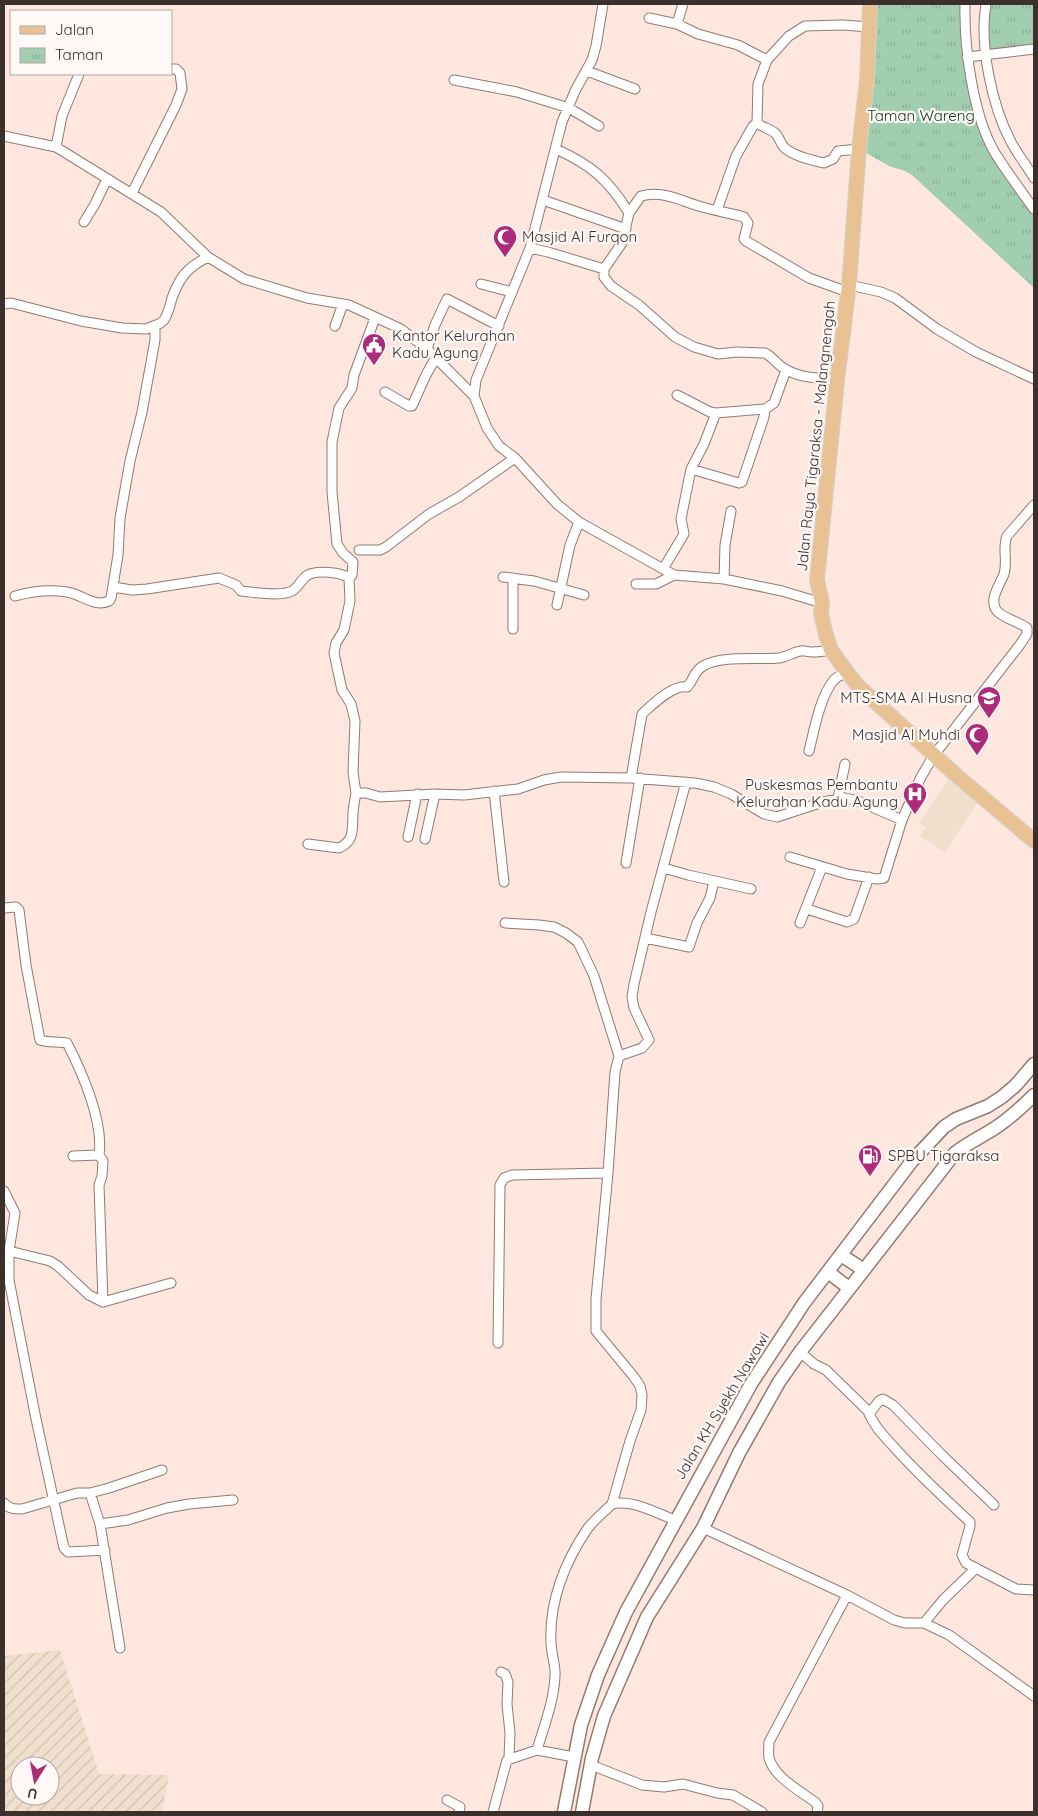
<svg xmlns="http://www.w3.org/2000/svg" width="1038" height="1816" font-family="Quicksand,sans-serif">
<defs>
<pattern id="industrial-furrows" width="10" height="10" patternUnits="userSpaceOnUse" patternTransform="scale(1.25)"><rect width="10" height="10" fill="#f1dfce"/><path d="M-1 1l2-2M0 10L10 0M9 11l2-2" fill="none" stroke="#d0c0b1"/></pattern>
<pattern id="park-tufts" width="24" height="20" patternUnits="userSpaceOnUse" patternTransform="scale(1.25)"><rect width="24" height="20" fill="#a1ceb1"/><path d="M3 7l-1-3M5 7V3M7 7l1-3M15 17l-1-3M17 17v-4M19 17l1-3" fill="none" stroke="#8cb198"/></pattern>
</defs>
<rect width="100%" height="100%" fill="#fee7de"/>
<path fill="url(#industrial-furrows)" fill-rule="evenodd" d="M 60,1650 L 99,1774 L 169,1775 L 162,1812 L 4,1812 L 4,1656 ZM 20,1766 L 50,1766 L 50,1796 L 20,1796 Z"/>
<path fill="#f1dfce" d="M 948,780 L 979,800 L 945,852 L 920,836 L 926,827 L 919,823 Z"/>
<path fill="url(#park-tufts)" d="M 870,4 L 965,4 L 967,57 L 994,151 L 1034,209 L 1034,288 L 912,175 L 905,171 L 889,166 L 859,149 Z
M 986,4 L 1034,4 L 1034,49 L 985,55 Z"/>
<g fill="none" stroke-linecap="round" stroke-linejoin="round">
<g stroke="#937a71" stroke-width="11">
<path id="minor" d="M 965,4 C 964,47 973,116 995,153 C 1007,172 1021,191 1034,209
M 986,4 C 979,45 992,106 1011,142 C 1018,155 1027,166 1034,178
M 649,18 L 677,24 L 698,34 L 738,45 L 767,60 L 789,36 L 805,26 L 843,25 L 869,27
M 677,24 L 683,4
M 967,57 L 1034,49
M 587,71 L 635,89
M 454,80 L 517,92 L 569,108 L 599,126
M 757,123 L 758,84 L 767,60
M 4,136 L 56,147 L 161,212 L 208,257 L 244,279 L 307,298 L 349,305 L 401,329 L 427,349 L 474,396 L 487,428 L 499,446 L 515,458 L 557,504 L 579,522 L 674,575 L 724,579 L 782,591 L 822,603
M 56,147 L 62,116 L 79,74
M 556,149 C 591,165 608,179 629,213
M 132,193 L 176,105 L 182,89 L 180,73 L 176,69 L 171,69
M 543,200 L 626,229
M 717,210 L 736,156 L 753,126 L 757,123 C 763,128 769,128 775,133 C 780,137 780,145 786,149 C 796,157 812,160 824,163 L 833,159 L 838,151 L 859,149
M 84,222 L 95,204 L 107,179
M 530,248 L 548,252 L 604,269 L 604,277 L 611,286 L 639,305 L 675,337 L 694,347 L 718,354 L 737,352 L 765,353 C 773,357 778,366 787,370 C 802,379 821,377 837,381
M 604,269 L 622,243 L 629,213 L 641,196 C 663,190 681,201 702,207 C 716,211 730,213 744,217 L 748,223 L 744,239 L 746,241 L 809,278 L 848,292
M 481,284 L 512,292
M 849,285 L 881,292 L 895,298 L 937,329 L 976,352 L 1034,379
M 4,304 L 11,303 L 81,321 L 122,328 L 146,329 L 159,324 L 164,320 C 168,314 170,306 172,298 C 180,276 188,267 208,257
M 335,326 L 343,304
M 427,349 L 435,325 L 447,299 L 499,326
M 385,392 L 409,406 L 412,406 L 426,375 L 436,357
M 677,395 L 710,412 L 716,413 L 765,409
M 474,396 L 476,380 L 530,248 L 562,122 L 575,91 L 592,60 L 596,46 L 603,4
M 691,469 L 739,483 L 742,482 L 764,417 L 765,409 L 774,403 L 786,370
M 359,550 L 380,550 L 386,547 L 429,514 L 459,497 L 515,458
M 663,569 L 684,534 L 681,519 L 691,469 L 704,444 L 716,413
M 503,577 L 534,581 L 584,595
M 349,578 L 352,575 L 353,562 L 343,553 L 337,544 L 332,492 L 332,442 L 339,408 L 352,388 L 354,375 L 375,318
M 513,578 L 513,629
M 724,579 L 725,545 L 731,511
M 636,584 L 656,584 L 674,575
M 113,587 L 132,590 L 147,589 L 219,578 L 236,585 L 241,591 C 253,592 281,597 292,591 C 298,588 301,579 308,575 C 316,570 341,572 349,578 L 350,601 L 344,630 L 336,643 L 334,653 L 342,690 L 351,704 L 355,721 L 353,772 L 356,793
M 15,596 C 33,591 49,589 67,592 C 81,594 95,608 109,601 L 111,598 L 118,555 L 120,518 L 130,461 L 142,412 L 155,340 L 155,326
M 557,605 L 570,545 L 579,522
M 809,751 C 814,731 820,696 834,680 C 837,676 843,675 847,672
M 631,778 L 642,714 C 652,705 673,684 687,687 C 695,679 692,673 703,666 C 721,655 758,660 779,658 C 787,657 793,652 801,651 C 804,650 808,652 812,652 C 818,652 825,651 831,650
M 494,791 L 504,882
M 838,798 L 845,764
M 408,837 L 417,794
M 425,839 L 435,794
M 308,844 L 339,848 C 355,841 352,829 353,814 C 353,807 355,800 356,793 L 366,793 L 380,797 L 435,794 L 464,795 L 518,789 L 544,780 L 561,777 L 631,778 L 695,783 L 714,787 L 731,794 L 764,814 L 777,817 L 823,802 L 845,798 L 858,801 L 902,820
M 790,857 L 847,874 L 877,879 L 884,878 L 902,820 L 921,777 L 934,755 L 1019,646 L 1027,634 L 1027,628 C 1019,622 1003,618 997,611 C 988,600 1000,585 1004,574 C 1008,561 1002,548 1007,536 L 1034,505
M 626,863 L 640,778
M 664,868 L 688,875 L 751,889
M 4,908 L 16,907 L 19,910 L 26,965 L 40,1040 C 49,1043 58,1041 67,1043 C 82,1072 104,1122 99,1155
M 807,909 L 847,922 L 854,919 L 869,877
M 505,923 L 539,925 L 554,927 L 566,933 L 578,942 L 594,976 L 619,1056
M 800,923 L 822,867
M 645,938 L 689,947 L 697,923 L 710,898 L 714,881
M 73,1156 L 99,1155 L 103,1161 L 102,1176 L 99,1185 L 103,1302
M 4,1191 L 15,1213 L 9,1251 L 9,1280 L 36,1419 L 64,1548 L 68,1552 L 105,1550
M 9,1251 L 50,1261 L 58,1266 L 89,1295 L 103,1302 L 171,1283
M 498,1343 L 500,1185 L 504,1178 L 512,1175 L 608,1173
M 800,1352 L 814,1364 L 826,1370 L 868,1411 C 873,1425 883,1435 893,1446 C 917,1473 943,1497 970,1522 L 970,1526 L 962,1555 L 966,1563 L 1016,1589 L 1034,1590
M 869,1414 L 879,1401 L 883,1399 L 893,1405 L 942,1455 L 994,1505
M 90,1493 L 100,1524
M 4,1503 C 9,1509 14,1509 22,1509 L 77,1493 L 90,1493 L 109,1488 L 162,1470
M 612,1504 L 630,1441 L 641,1410 L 642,1395 L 640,1386 L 634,1377 L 596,1331 L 596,1299 L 608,1173 L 615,1072 L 619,1056 L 642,1048 L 649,1040 L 634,1008 L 632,997 L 634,984 L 651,912 L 686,782
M 703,1528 L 847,1595 L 894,1620 L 905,1623 L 924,1623 L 949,1635 L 1034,1696
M 924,1623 L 943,1600 L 976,1568
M 120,1648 L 100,1524 L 128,1520 L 167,1508 L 189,1504 L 233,1500
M 501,1672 L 505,1674 L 508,1682 L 507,1704 L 510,1733 L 509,1758
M 537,1750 C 544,1726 554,1701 555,1676 C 556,1665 551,1654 551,1642 C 549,1602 565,1561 588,1528 C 595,1519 604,1512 612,1504 C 632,1499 656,1513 675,1520
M 591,1765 L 642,1785 L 664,1787 L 683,1784 L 717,1793 L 733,1795 L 762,1812
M 447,1800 L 460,1807 L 459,1812
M 493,1812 L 507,1760 L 537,1750 L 574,1757
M 817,1812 L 818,1806 L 815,1802 C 800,1791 774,1777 769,1758 C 768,1753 769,1747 769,1742 L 847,1595"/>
</g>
<g stroke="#937a71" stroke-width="15">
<path id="secondary" d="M 841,1255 L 864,1270
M 828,1272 L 849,1288
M 564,1812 L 581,1725 L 598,1675 L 626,1612 L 751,1384 L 804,1303 L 912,1161 L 944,1127 L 956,1119 L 988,1106 L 1002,1097 L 1016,1085 L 1034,1064
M 582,1812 L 592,1758 L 604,1716 L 647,1617 L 703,1528 L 739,1453 L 779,1382 L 800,1352 L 955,1153 C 968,1143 981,1137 995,1128 C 1009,1119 1022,1107 1034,1095"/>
</g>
<g stroke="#d4d1d1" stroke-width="16">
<path id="primary" d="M 870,4 L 867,79 L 859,149 L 849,285 L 837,381 L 817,580 L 822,603 L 821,614 L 826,635 L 831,650 L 847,672 L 859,687 L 956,775 L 1034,841"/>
</g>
<use href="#minor" stroke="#fff" stroke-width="9"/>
<use href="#secondary" stroke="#fff" stroke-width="12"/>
<use href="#primary" stroke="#e9c294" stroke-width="14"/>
</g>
<defs>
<g id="mosque-pin" transform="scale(1.25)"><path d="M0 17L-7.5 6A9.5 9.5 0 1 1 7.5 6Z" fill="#ad2c79" stroke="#fef8f6"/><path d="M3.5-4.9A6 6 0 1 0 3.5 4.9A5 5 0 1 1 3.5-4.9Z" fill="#fff"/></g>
<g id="civic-pin" transform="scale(1.25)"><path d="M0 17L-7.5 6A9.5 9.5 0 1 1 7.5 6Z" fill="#ad2c79" stroke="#fef8f6"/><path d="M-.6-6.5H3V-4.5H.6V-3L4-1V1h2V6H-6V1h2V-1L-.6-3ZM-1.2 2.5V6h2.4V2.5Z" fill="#fff"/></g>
<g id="school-pin" transform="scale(1.25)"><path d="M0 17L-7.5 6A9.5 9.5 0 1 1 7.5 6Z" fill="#ad2c79" stroke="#fef8f6"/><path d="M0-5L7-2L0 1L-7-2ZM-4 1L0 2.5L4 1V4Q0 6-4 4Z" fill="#fff"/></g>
<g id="hospital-pin" transform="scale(1.25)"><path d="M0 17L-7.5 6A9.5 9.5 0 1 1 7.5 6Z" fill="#ad2c79" stroke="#fef8f6"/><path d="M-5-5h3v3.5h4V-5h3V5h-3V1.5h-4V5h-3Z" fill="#fff"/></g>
<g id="fuel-pin" transform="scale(1.25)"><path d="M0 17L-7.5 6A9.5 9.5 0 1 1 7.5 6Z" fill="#ad2c79" stroke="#fef8f6"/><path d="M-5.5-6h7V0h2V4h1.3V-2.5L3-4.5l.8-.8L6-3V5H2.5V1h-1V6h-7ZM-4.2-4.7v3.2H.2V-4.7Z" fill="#fff"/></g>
</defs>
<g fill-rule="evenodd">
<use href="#mosque-pin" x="505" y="237"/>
<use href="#civic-pin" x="374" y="345"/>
<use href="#school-pin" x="989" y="698"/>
<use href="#mosque-pin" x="977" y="735"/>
<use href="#hospital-pin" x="915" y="794"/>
<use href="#fuel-pin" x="870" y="1156"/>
</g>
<g text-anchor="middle" stroke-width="4.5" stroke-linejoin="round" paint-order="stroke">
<g font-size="15" fill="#0d3620" stroke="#fef8f6">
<text x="921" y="121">Taman Wareng</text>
</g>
<g font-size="15" fill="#3b302c" stroke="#fef8f6" text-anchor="start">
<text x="522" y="242">Masjid Al Furqon</text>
<text x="392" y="341">Kantor Kelurahan<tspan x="392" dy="17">Kadu Agung</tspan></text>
<text x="972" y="703" text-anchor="end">MTS-SMA Al Husna</text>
<text x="960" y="740" text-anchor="end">Masjid Al Muhdi</text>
<text x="898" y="790" text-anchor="end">Puskesmas Pembantu<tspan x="898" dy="17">Kelurahan Kadu Agung</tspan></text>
<text x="888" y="1161">SPBU Tigaraksa</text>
</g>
<g font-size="15" fill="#3b302c" stroke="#fef8f6">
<text transform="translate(816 436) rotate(-84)" y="5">Jalan Raya Tigaraksa - Malangnengah</text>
<text transform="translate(722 1406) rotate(-59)" y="5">Jalan KH Syekh Nawawi</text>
</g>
</g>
<rect width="1038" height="1816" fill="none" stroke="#3b302c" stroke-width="10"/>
<rect x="10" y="10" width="162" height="65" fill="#fef8f6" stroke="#b0a8a5"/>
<rect x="20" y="26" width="25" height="8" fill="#e9c294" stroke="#b0a8a5"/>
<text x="55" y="35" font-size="15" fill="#3b302c">Jalan</text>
<rect x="20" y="48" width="25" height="15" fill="url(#park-tufts)" stroke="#b0a8a5"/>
<text x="55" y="60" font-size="15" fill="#3b302c">Taman</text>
<g transform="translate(35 1781) rotate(191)"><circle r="24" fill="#fef8f6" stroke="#b0a8a5"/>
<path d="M0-4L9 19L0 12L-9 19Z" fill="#ad2c79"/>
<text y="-8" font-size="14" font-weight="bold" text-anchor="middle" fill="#3b302c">U</text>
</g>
</svg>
